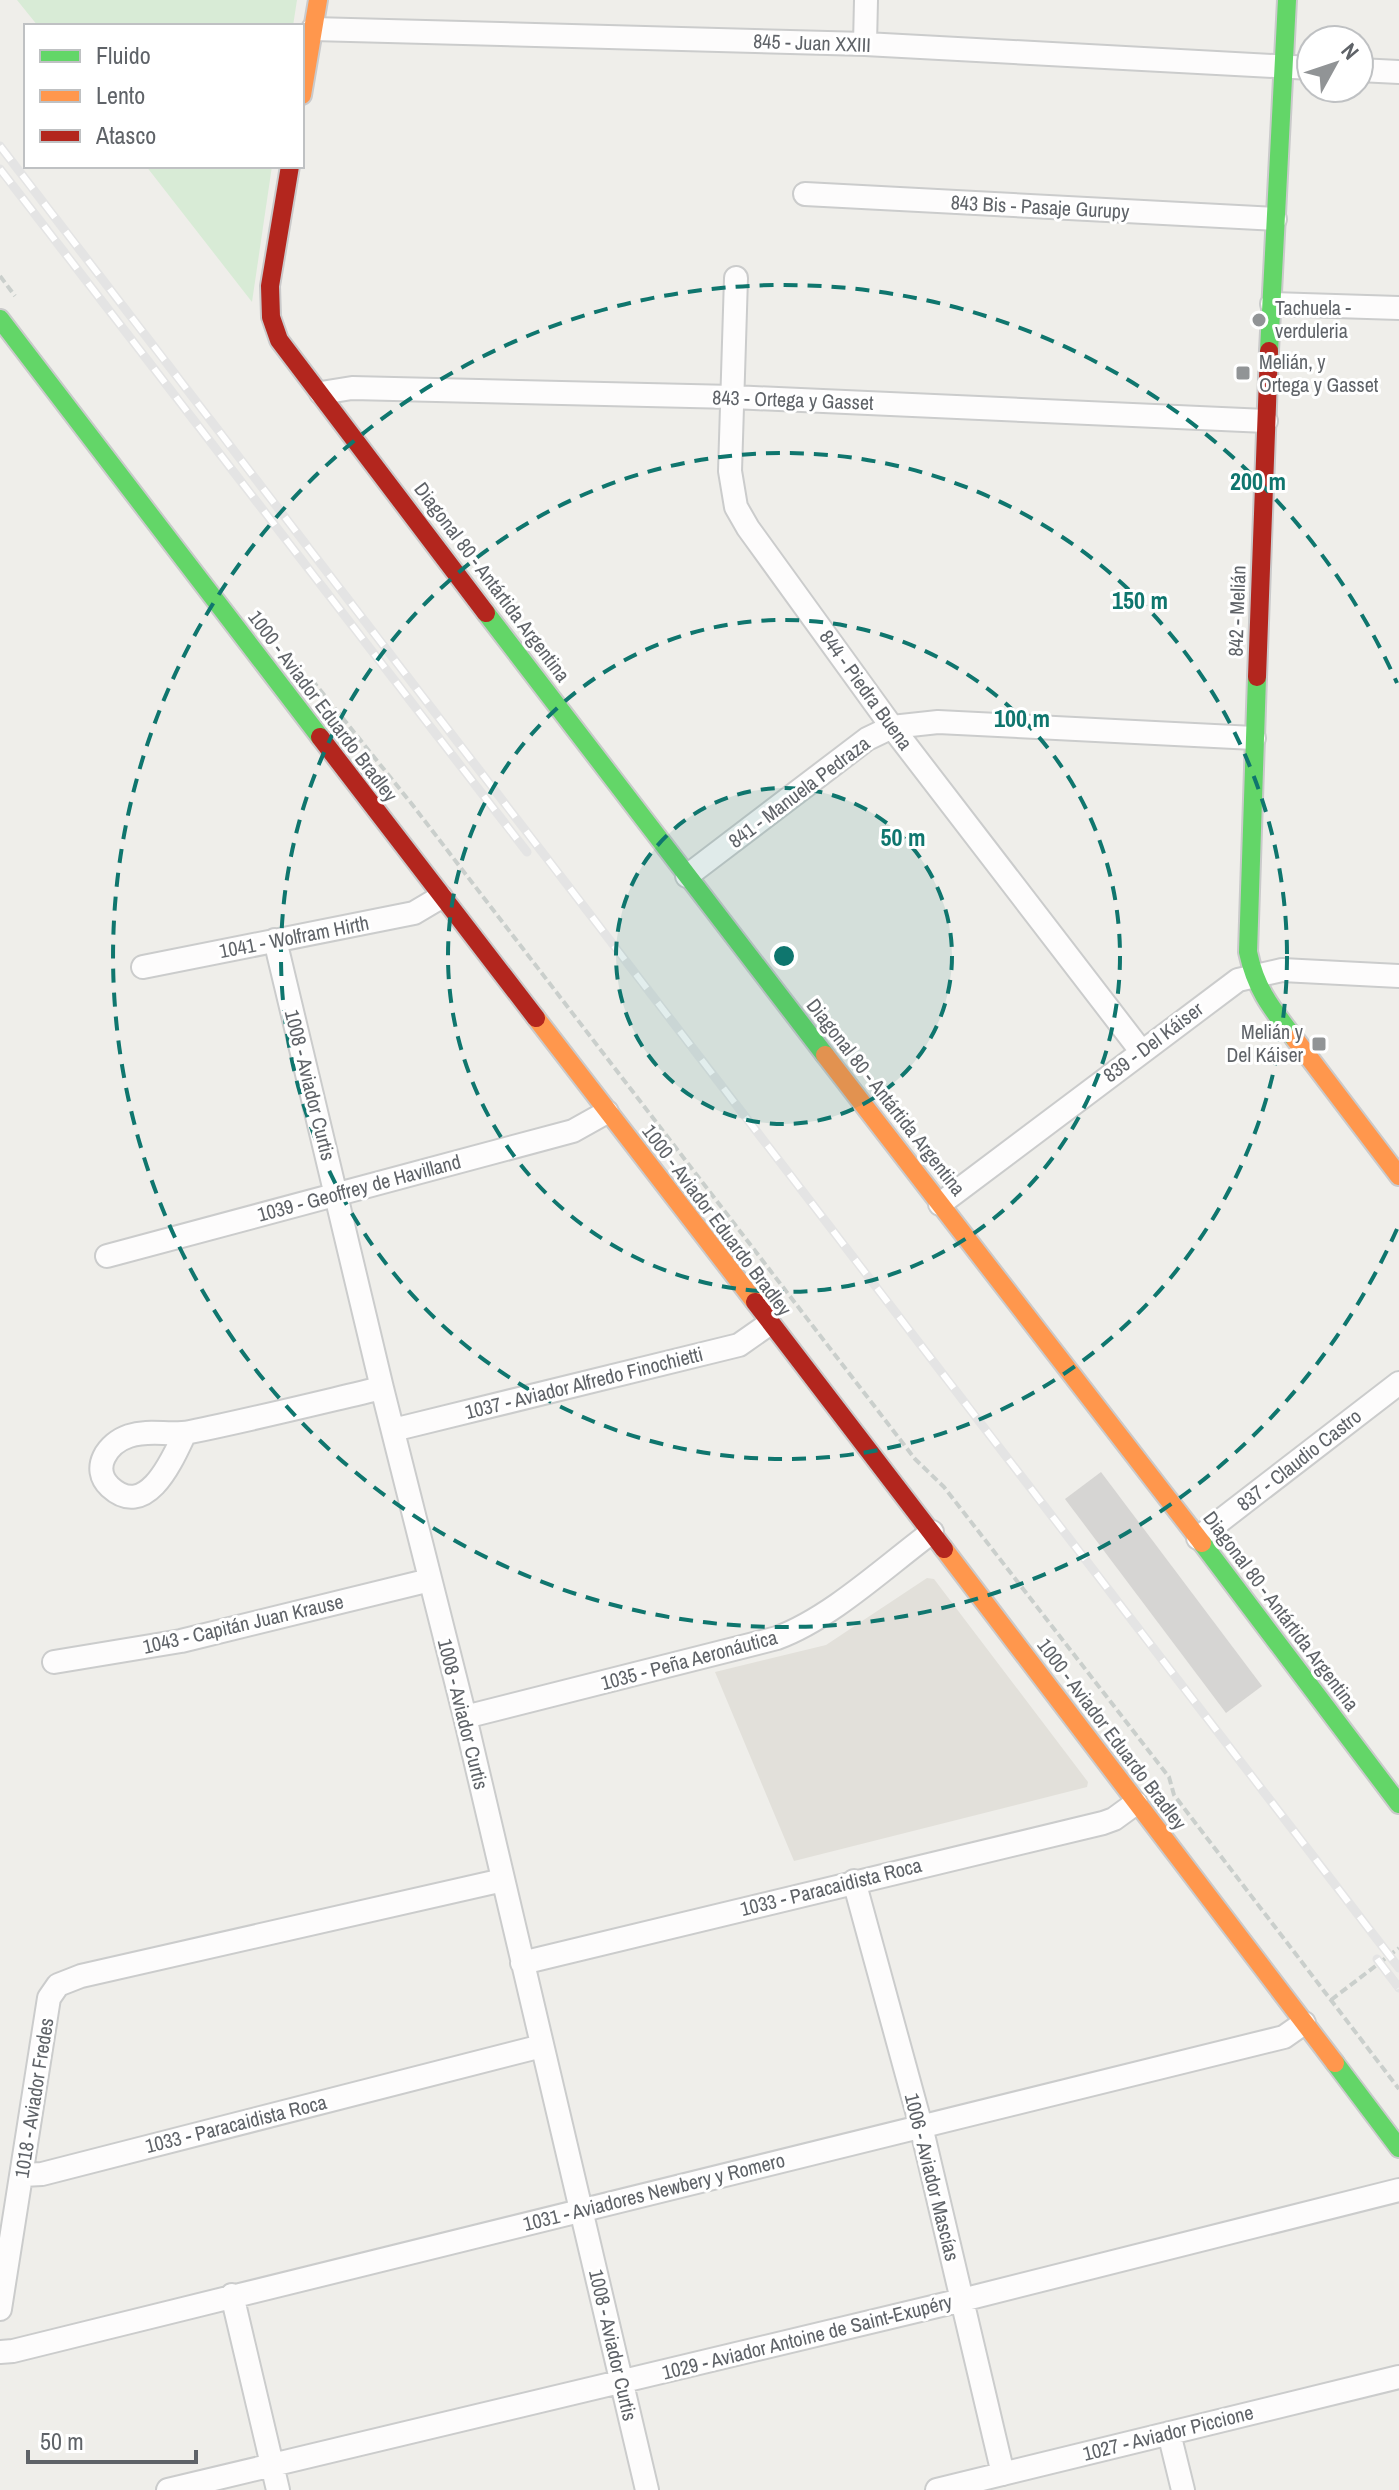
<svg xmlns="http://www.w3.org/2000/svg" width="1399" height="2490" font-family="'Archivo Narrow',sans-serif">
<rect width="100%" height="100%" fill="#efeeea"/>
<path fill="#e2e0da" d="M 927,1578 L 934,1579 L 1088,1782 L 1087,1787 L 794,1861 L 715,1672 L 826,1645 Z"/>
<path fill="#d8ebd6" d="M 17,0 L 297,0 L 293,26 L 38,26 Z
M 146,166 L 272,166 L 252,302 Z"/>
<path fill="#d6d5d3" d="M 1101,1472 L 1262,1686 L 1226,1713 L 1065,1499 Z"/>
<g fill="none" stroke-linecap="round" stroke-linejoin="round">
<g stroke="#cbcccc" stroke-width="26">
<path id="street" d="M 313,29 L 865,44 L 1311,68
M 865,44 L 866,0
M 1359,70 L 1399,72
M 805,194 L 1275,219
M 736,278 L 730,471 L 736,507 L 748,528 L 892,727 L 1141,1051
M 1272,304 L 1399,308
M 321,393 L 352,388 L 733,397 L 1266,421
M 687,876 L 867,739 L 892,727 L 938,722 L 1254,738
M 275,940 L 382,1388 L 465,1717 L 647,2490
M 143,967 L 414,913 L 441,897
M 940,1204 L 1238,980 L 1282,970 L 1399,976
M 107,1256 L 573,1131 L 607,1112
M 393,1430 L 739,1345 L 769,1324
M 185,1433 C 173,1458 147,1521 110,1487 C 90,1468 108,1443 129,1436 C 149,1429 170,1436 190,1432 C 254,1419 318,1403 382,1388
M 1198,1538 L 1399,1383
M 54,1662 L 181,1641 L 430,1580
M 465,1717 L 777,1638 C 831,1618 885,1567 932,1532
M 854,1881 L 921,2126 L 1003,2474
M 522,1963 L 1103,1823 L 1114,1819 L 1136,1803
M 23,2175 L 42,2174 L 542,2046
M 232,2295 L 278,2490
M 0,2309 L 49,1998 L 58,1985 L 81,1976 L 503,1880
M 0,2352 L 13,2351 L 1284,2037 L 1304,2023
M 1169,2433 L 1183,2490
M 168,2490 L 962,2300 L 1399,2190
M 937,2490 L 1399,2377"/>
</g>
<g stroke="#cacacb" stroke-width="22">
<path id="fast" d="M 0,319 L 320,737
M 1269,351 L 1287,0
M 486,613 L 825,1055
M 1257,677 L 1248,952 C 1256,990 1272,1009 1295,1039
M 1202,1543 L 1399,1804
M 1335,2063 L 1399,2148"/>
</g>
<g stroke="#cacacb" stroke-width="22">
<path id="slow" d="M 302,95 L 318,0
M 536,1018 L 755,1302
M 1295,1039 L 1399,1176
M 825,1055 L 1202,1543
M 944,1549 L 1335,2063"/>
</g>
<g stroke="#cacacb" stroke-width="22">
<path id="jam" d="M 290,166 L 270,286 L 271,317 L 279,340 L 486,613
M 1257,677 L 1269,351
M 320,737 L 536,1018
M 755,1302 L 944,1549"/>
</g>
<path stroke="#cacfcc" stroke-width="4" stroke-dasharray="8 4" stroke-linecap="butt" d="M 0,276 L 15,296
M 312,680 L 411,803 L 915,1459 L 944,1487 L 1169,1777 L 1174,1795 L 1399,2089
M 1331,2000 L 1399,1948"/>
<use href="#street" stroke="#fdfcfc" stroke-width="22"/>
<use href="#fast" stroke="#63d668" stroke-width="18"/>
<use href="#slow" stroke="#ff974d" stroke-width="18"/>
<use href="#jam" stroke="#b3261e" stroke-width="18"/>
<g stroke="#e4e4e4" stroke-width="9">
<path id="rail" d="M 0,146 L 1399,1968
M 0,169 L 527,852
M 1377,1959 L 1399,1988"/>
</g>
<use href="#rail" stroke="#fff" stroke-width="6" stroke-dasharray="18" stroke-linecap="butt"/>
</g>
<circle cx="784" cy="956" r="168" fill="#0f766e" fill-opacity=".12"/>
<g fill="none" stroke="#0f766e" stroke-width="4" stroke-dasharray="14 10">
<circle cx="784" cy="956" r="168"/>
<circle cx="784" cy="956" r="336"/>
<circle cx="784" cy="956" r="503"/>
<path d="M1397 1229A671 671 0 1 1 1397 683"/>
</g>
<g fill="#919496" stroke="#fff" stroke-width="3">
<circle cx="1259" cy="320" r="8"/>
<rect x="1235" y="365" width="16" height="16" rx="4"/>
<rect x="1311" y="1036" width="16" height="16" rx="4"/>
</g>
<g text-anchor="middle" stroke-width="6" stroke-linejoin="round" paint-order="stroke">
<g font-size="20" fill="#5f6368" stroke="#fff">
<text transform="translate(812 43) rotate(2)" y="7">845 - Juan XXIII</text>
<text transform="translate(1040 207) rotate(3)" y="7">843 Bis - Pasaje Gurupy</text>
<text transform="translate(793 400) rotate(2)" y="7">843 - Ortega y Gasset</text>
<text transform="translate(492 582) rotate(53)" y="7">Diagonal 80 - Antártida Argentina</text>
<text transform="translate(1237 611) rotate(-88)" y="7">842 - Melián</text>
<text transform="translate(866 690) rotate(54)" y="7">844 - Piedra Buena</text>
<text transform="translate(323 706) rotate(53)" y="7">1000 - Aviador Eduardo Bradley</text>
<text transform="translate(799 792) rotate(-37)" y="7">841 - Manuela Pedraza</text>
<text transform="translate(294 937) rotate(-11)" y="7">1041 - Wolfram Hirth</text>
<text transform="translate(1153 1042) rotate(-37)" y="7">839 - Del Káiser</text>
<text transform="translate(310 1085) rotate(76)" y="7">1008 - Aviador Curtis</text>
<text transform="translate(886 1097) rotate(52)" y="7">Diagonal 80 - Antártida Argentina</text>
<text transform="translate(359 1188) rotate(-15)" y="7">1039 - Geoffrey de Havilland</text>
<text transform="translate(717 1220) rotate(53)" y="7">1000 - Aviador Eduardo Bradley</text>
<text transform="translate(584 1383) rotate(-14)" y="7">1037 - Aviador Alfredo Finochietti</text>
<text transform="translate(1299 1460) rotate(-38)" y="7">837 - Claudio Castro</text>
<text transform="translate(1281 1611) rotate(53)" y="7">Diagonal 80 - Antártida Argentina</text>
<text transform="translate(243 1624) rotate(-13)" y="7">1043 - Capitán Juan Krause</text>
<text transform="translate(689 1660) rotate(-15)" y="7">1035 - Peña Aeronáutica</text>
<text transform="translate(463 1714) rotate(76)" y="7">1008 - Aviador Curtis</text>
<text transform="translate(1112 1734) rotate(53)" y="7">1000 - Aviador Eduardo Bradley</text>
<text transform="translate(831 1887) rotate(-14)" y="7">1033 - Paracaidista Roca</text>
<text transform="translate(34 2098) rotate(-81)" y="7">1018 - Aviador Fredes</text>
<text transform="translate(236 2124) rotate(-14)" y="7">1033 - Paracaidista Roca</text>
<text transform="translate(932 2177) rotate(76)" y="7">1006 - Aviador Mascías</text>
<text transform="translate(654 2192) rotate(-14)" y="7">1031 - Aviadores Newbery y Romero</text>
<text transform="translate(807 2337) rotate(-14)" y="7">1029 - Aviador Antoine de Saint-Exupéry</text>
<text transform="translate(613 2345) rotate(77)" y="7">1008 - Aviador Curtis</text>
<text transform="translate(1168 2433) rotate(-14)" y="7">1027 - Aviador Piccione</text>
</g>
<g font-size="20" fill="#5f6368" stroke="#fff" text-anchor="start">
<text x="1275" y="315">Tachuela -<tspan x="1275" dy="23">verduleria</tspan></text>
<text x="1259" y="369">Melián, y<tspan x="1259" dy="23">Ortega y Gasset</tspan></text>
<text x="1303" y="1039" text-anchor="end">Melián y<tspan x="1303" dy="23">Del Káiser</tspan></text>
</g>
</g>
<circle cx="784" cy="956" r="12" fill="#0f766e" stroke="#fff" stroke-width="4"/>
<g font-size="24" text-anchor="middle" font-weight="bold" fill="#0f766e" stroke="#fff" stroke-width="6" stroke-linejoin="round" paint-order="stroke">
<text x="1258" y="490">200 m</text>
<text x="1140" y="609">150 m</text>
<text x="1022" y="727">100 m</text>
<text x="903" y="846">50 m</text>
</g>
<rect x="24" y="24" width="280" height="144" fill="#ffffff" stroke="#bfc1c3" stroke-width="2"/>
<rect x="40" y="50" width="40" height="12" fill="#63d668" stroke="#bfc1c3" stroke-width="2"/>
<text x="96" y="64" font-size="24" fill="#5f6368">Fluido</text>
<rect x="40" y="90" width="40" height="12" fill="#ff974d" stroke="#bfc1c3" stroke-width="2"/>
<text x="96" y="104" font-size="24" fill="#5f6368">Lento</text>
<rect x="40" y="130" width="40" height="12" fill="#b3261e" stroke="#bfc1c3" stroke-width="2"/>
<text x="96" y="144" font-size="24" fill="#5f6368">Atasco</text>
<g transform="translate(1335 64) rotate(50)"><circle r="38" fill="#ffffff" stroke="#bfc1c3" stroke-width="2"/>
<path d="M0-6L14 30L0 20L-14 30Z" fill="#919496"/>
<text y="-12" font-size="22" font-weight="bold" text-anchor="middle" fill="#5f6368">N</text>
</g>
<path d="M28 2450v12h168v-12" fill="none" stroke="#5f6368" stroke-width="4"/>
<text x="40" y="2450" font-size="24" fill="#5f6368" stroke="#ffffff" stroke-width="6" paint-order="stroke">50 m</text>
</svg>
